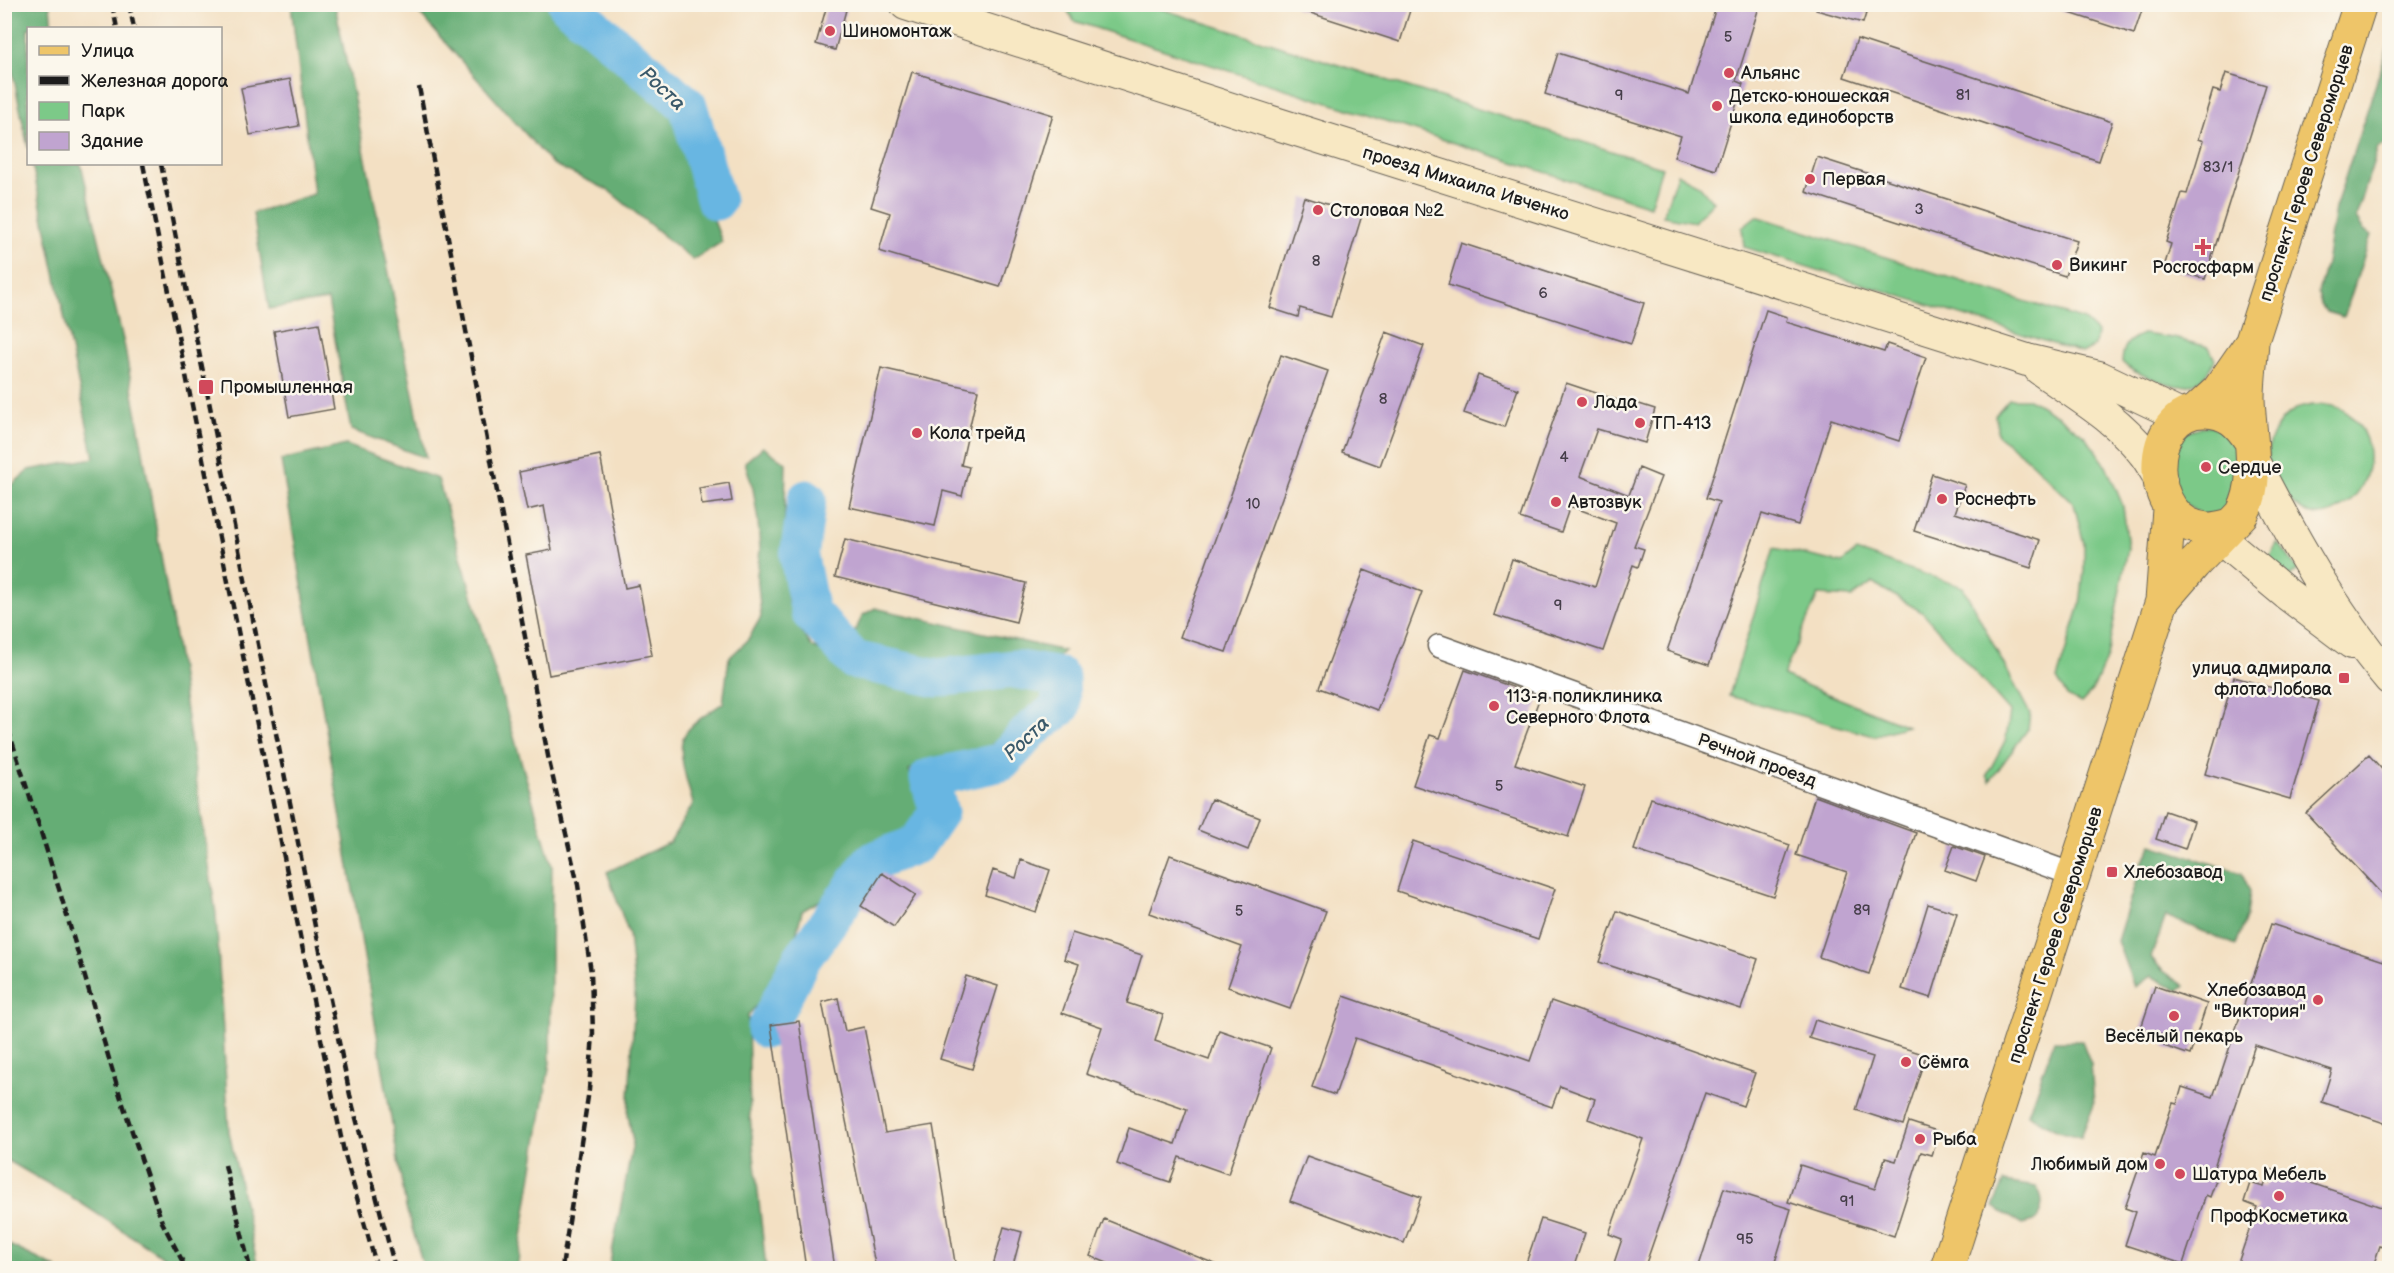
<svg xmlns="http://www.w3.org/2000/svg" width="2394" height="1273" font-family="'Balsamiq Sans',sans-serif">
<rect width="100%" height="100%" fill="#fbf7ec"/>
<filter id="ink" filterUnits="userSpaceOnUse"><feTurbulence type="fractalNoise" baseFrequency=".0167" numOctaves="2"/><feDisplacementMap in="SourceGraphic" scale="12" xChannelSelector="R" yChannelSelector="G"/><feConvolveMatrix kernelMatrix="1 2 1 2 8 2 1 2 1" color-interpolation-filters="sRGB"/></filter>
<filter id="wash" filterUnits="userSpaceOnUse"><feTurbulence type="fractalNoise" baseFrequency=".008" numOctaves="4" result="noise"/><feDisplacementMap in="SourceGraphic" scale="24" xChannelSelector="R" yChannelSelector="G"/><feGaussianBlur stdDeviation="1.35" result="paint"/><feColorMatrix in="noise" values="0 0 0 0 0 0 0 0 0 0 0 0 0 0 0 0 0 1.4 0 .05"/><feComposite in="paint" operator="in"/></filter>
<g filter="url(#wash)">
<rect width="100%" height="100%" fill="#f3e0c3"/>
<path fill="#7cc988" stroke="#4c7252" stroke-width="1.5" d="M 1064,5 L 1149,5 L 1662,167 L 1650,206 L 1074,21 Z
M 1677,174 L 1699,185 L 1713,202 L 1694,222 L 1663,216 Z
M 1756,216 L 2084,320 L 2097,332 L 2095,346 L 2082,353 L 1744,247 L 1742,227 Z
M 2143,334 L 2173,338 L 2209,347 L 2215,360 C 2198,392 2182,390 2151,378 C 2140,374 2130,371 2122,362 C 2123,345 2128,340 2143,334 Z
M 2009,399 L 2029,399 L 2058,416 L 2085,436 L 2106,465 L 2123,506 L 2128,548 L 2107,657 L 2093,690 L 2081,703 L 2067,696 L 2057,679 L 2080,605 L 2084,570 L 2084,544 L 2074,504 L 2032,463 L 1998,435 L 1995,415 Z
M 2312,405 C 2322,405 2334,404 2343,410 C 2359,420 2371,442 2369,461 C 2367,479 2361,493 2346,504 C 2318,526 2296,512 2279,486 C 2276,481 2271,475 2269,470 C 2263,450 2276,420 2294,410 C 2300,407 2307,406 2312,405 Z
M 2209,425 L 2233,434 L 2243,475 L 2226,513 L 2207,519 L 2179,500 L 2172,469 L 2182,432 Z
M 2278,542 L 2298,570 L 2290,577 L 2268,558 Z
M 1774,548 L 1842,563 L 1856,551 L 1963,587 L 2030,714 L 2028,729 L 1990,781 L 1987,775 L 2006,739 L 2010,712 L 1922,612 L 1873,583 L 1852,597 L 1818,595 L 1783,676 L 1907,726 L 1874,736 L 1729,696 Z"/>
<path fill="#65ad74" stroke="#406448" stroke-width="1.5" d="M 4,5 L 50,5 L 52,28 L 28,28 L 28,148 L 5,35 Z
M 291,5 L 335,5 L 426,458 L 351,430 L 328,300 L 269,309 L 253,213 L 314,194 Z
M 379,5 L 559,5 L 662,82 L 722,242 L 693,260 L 608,190 L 552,164 L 418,12 Z
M 2389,44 L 2389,143 L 2378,148 L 2356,218 L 2363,229 L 2371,235 L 2344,317 L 2327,312 L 2321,305 L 2318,293 L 2326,263 L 2335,208 Z
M 32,164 L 81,164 L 125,348 L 174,630 L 216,914 L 229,1132 L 258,1268 L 180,1268 L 73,1198 L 5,1159 L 5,491 L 29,470 L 94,458 Z
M 346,445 L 438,479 L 552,866 L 550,1062 L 517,1268 L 424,1268 L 406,1208 L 281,460 Z
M 763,447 L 786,463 L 784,554 L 788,600 L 795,621 L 812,647 L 827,654 L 839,650 L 852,637 L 863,615 L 875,608 L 1064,651 L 1025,688 L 1048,690 L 1027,716 L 990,746 L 909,770 L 924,809 L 900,835 L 872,846 L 847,885 L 802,911 L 787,973 L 748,1015 L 750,1116 L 766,1268 L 609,1268 L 633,1142 L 628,1115 L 635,996 L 629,935 L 607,872 L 670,842 L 693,804 C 689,788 677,754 683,738 C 689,724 711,711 723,703 L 729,658 L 747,641 L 761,617 L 757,574 L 760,550 L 758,521 L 753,489 L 745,462 Z
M 2152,845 L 2242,873 L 2250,891 L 2247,915 L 2236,945 L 2166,916 L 2151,957 L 2162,970 L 2185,986 L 2179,991 L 2151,976 L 2134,987 L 2117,941 L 2141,864 Z
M 2054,1041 L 2082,1041 L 2091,1064 L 2094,1104 L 2081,1137 L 2057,1131 L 2028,1114 Z
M 2004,1182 L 2037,1187 C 2045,1200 2042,1207 2037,1220 L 2022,1224 L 1993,1207 Z
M 5,1243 L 57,1268 L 5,1268 Z"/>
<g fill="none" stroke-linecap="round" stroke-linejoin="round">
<path stroke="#68b6e2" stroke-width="39" d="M 567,4 L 688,106 L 716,201
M 766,1029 L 801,960 L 871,862 L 917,844 L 939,812 L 929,778 L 1002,762 L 1031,730 L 1061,707 L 1060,677 L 1014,669 L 937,678 L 854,660 L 810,612 L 799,557 L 807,499"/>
</g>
<g id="blocks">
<path fill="#c0a4d0" d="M 1295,4 L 1412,4 L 1400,42 L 1295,8 Z
M 1717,4 L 1760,4 L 1736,81 L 1743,84 L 1716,170 L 1674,157 L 1681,136 L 1545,94 L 1558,53 L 1689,94 Z
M 1817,4 L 1858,4 L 1868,7 L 1863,23 L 1816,10 Z
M 2054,4 L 2144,4 L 2134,34 L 2054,8 Z
M 827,5 L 846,10 L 835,50 L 816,44 Z
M 1857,39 L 2112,122 L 2099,161 L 1844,77 Z
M 912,72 L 1053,115 L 1000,287 L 879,251 L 890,213 L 871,207 Z
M 2226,73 L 2266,85 L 2205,279 L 2164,267 L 2171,244 L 2166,242 L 2175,215 L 2182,193 L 2187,194 L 2203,141 L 2198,139 L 2213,90 L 2220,92 Z
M 290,79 L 299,126 L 250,135 L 241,88 Z
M 1817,157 L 2077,241 L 2065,276 L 1806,192 Z
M 1304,197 L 1362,215 L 1331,317 L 1300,308 L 1298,317 L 1270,308 Z
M 1461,243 L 1644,303 L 1631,344 L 1448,285 Z
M 1766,310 L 1787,317 L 1786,322 L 1884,352 L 1887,344 L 1926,357 L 1899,441 L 1831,419 L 1798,525 L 1762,514 L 1709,665 L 1667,651 L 1719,502 L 1706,498 Z
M 319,323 L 334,409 L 289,417 L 274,331 Z
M 1386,332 L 1424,346 L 1380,466 L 1342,452 Z
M 1281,355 L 1328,371 L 1226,652 L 1180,637 Z
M 881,368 L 978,390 L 961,465 L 969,467 L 962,496 L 943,491 L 935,526 L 849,507 Z
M 1478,375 L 1518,389 L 1504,427 L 1464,413 Z
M 1566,383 L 1635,406 L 1636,403 L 1655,409 L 1645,443 L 1597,429 L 1580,476 L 1629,495 L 1639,468 L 1661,477 L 1634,546 L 1644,549 L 1638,567 L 1633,565 L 1603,651 L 1494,615 L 1512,559 L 1595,587 L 1616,523 L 1570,506 L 1561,532 L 1520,518 Z
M 600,455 L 625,588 L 639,585 L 652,655 L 549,675 L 526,555 L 552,550 L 544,506 L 527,510 L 519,472 Z
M 1932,474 L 1965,485 L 1955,513 L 2040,540 L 2031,568 L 1914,531 Z
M 729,483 L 732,501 L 702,505 L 699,488 Z
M 845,539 L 1026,583 L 1016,622 L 835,577 Z
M 1364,570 L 1422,592 L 1377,710 L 1319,688 Z
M 1465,670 L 1540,697 L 1515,764 L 1585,787 L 1568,837 L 1413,785 L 1430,735 L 1440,738 Z
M 2234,677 L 2319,701 L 2290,799 L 2205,774 Z
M 2369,755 L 2390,778 L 2390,903 L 2306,813 Z
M 1815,796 L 1916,833 L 1869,974 L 1819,957 L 1847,872 L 1796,855 Z
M 1651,798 L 1790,845 L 1773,896 L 1634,850 Z
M 1211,799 L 1260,818 L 1248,850 L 1198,830 Z
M 2165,811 L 2194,821 L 2185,849 L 2156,839 Z
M 1413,841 L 1555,889 L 1538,939 L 1397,891 Z
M 1954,846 L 1985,857 L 1976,881 L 1945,870 Z
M 1170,855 L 1326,911 L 1290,1009 L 1228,987 L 1242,947 L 1149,913 Z
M 1021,860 L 1050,870 L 1036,912 L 985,895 L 993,870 L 1016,878 Z
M 882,873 L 916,895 L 894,927 L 861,906 Z
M 1928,904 L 1957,913 L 1931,998 L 1902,989 Z
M 1617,911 L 1758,959 L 1741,1009 L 1599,962 Z
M 2271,924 L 2390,963 L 2390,1125 L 2322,1102 L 2332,1070 L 2255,1045 L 2213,1170 L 2219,1172 L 2210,1197 L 2206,1195 L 2183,1264 L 2125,1245 L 2136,1212 L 2125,1208 L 2144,1153 L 2155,1157 L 2173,1103 L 2177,1104 L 2182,1087 L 2213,1097 Z
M 1072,933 L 1142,955 L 1127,1003 L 1163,1015 L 1155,1041 L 1209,1060 L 1219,1030 L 1271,1048 L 1228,1174 L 1179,1157 L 1170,1182 L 1117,1164 L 1129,1128 L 1175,1144 L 1187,1109 L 1086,1074 L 1102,1027 L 1062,1013 L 1079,964 L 1064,959 Z
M 966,976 L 998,986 L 972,1069 L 940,1059 Z
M 2155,986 L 2207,1004 L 2190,1055 L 2164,1046 L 2167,1036 L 2141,1028 Z
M 1344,996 L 1530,1061 L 1551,1001 L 1755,1073 L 1743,1106 L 1705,1093 L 1644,1269 L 1612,1269 L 1622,1239 L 1609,1234 L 1643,1139 L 1588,1119 L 1595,1099 L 1560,1086 L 1552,1107 L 1355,1038 L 1335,1095 L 1312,1087 Z
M 838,998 L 845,1031 L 864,1027 L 885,1133 L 933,1125 L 956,1269 L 876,1269 L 822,1002 Z
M 1815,1020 L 1926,1055 L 1903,1125 L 1856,1110 L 1873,1057 L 1809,1038 Z
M 799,1021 L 835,1269 L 806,1269 L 771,1025 Z
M 1909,1122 L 1940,1132 L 1932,1155 L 1921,1152 L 1894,1236 L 1788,1202 L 1800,1165 L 1875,1189 L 1885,1158 L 1896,1161 Z
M 1307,1156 L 1421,1197 L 1404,1243 L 1290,1201 Z
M 2270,1169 L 2390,1210 L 2390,1249 L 2380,1246 L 2372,1269 L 2236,1269 L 2257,1207 L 2244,1202 L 2250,1183 L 2264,1187 Z
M 1724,1188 L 1791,1209 L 1773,1269 L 1698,1269 Z
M 1104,1219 L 1225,1268 L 1225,1269 L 1122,1269 L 1090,1256 Z
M 1541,1219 L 1585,1233 L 1573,1269 L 1524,1269 Z
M 1004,1227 L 1022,1232 L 1012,1269 L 992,1269 Z"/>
</g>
</g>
<g filter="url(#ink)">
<use href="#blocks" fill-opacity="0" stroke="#676156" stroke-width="1.5"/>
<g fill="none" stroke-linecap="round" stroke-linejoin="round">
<g stroke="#676156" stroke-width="25">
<path id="street" d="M 1439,646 L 2074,875"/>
</g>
<g stroke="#676156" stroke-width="34">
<path id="secondary" d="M 906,4 L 1281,125 L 1986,347 L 2027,360 L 2099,377 L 2181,416
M 2040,369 C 2075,394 2117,418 2143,452 C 2150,460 2155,471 2161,480
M 2253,461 C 2292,537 2334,613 2390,679
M 2209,529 L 2287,594 L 2352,643"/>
</g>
<g stroke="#676156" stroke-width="35">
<path id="primary" d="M 2197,410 L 2218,391 L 2252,342
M 2230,525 C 2223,527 2215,529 2207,529 C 2143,525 2143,408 2206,411 C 2228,412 2239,423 2250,440
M 2162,601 L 2194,564 L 2242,514 C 2261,479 2249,436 2248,398 C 2248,379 2251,360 2252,341 L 2360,4
M 1947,1268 L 2162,601 L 2169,509"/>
</g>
<use href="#street" stroke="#fff" stroke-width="22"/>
<use href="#secondary" stroke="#f8e8c3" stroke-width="32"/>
<use href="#primary" stroke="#eec569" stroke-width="33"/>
<path stroke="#1c1c1c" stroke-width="4.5" stroke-dasharray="9 4.5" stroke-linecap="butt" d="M 112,4 L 117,28
M 129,4 L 134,28
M 419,87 L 549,761 L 578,885 L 591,972 L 593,1033 L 589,1090 L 562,1268
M 143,164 L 344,1152 L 377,1268
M 161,164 L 322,961 L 350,1095 L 395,1268
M 4,716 L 59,889 L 117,1086 L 162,1222 L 186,1268
M 225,1165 L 250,1268"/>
</g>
</g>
<g fill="#d1495b" stroke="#fbf7ec" stroke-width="2">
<circle cx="830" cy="31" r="6"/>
<circle cx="1729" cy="73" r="6"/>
<circle cx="1717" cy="106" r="6"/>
<circle cx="1810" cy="179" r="6"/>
<circle cx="1318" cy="210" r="6"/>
<path d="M2200 238h6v6h6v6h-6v6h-6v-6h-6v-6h6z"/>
<circle cx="2057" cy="265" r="6"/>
<rect x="198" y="379" width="16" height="16" rx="3"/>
<circle cx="1582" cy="402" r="6"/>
<circle cx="1640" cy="423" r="6"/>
<circle cx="917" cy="433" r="6"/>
<circle cx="2206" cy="467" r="6"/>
<circle cx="1942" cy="499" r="6"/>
<circle cx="1556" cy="502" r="6"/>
<rect x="2338" y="672" width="12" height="12" rx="3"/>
<circle cx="1494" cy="706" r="6"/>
<rect x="2106" y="866" width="12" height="12" rx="3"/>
<circle cx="2318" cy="1000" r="6"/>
<circle cx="2174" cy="1016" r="6"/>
<circle cx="1906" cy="1062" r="6"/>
<circle cx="1920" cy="1139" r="6"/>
<circle cx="2160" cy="1164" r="6"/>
<circle cx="2180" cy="1174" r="6"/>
<circle cx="2279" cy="1196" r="6"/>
</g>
<g text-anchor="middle" stroke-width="5" stroke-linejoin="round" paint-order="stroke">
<g font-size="15" fill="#453e49">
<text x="1728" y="42">5</text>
<text x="1619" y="100">9</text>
<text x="1963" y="100">81</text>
<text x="2218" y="172">83/1</text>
<text x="1919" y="214">3</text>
<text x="1316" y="266">8</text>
<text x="1543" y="298">6</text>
<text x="1383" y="404">8</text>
<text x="1564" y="462">4</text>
<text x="1253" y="509">10</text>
<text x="1558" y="610">9</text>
<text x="1499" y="791">5</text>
<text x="1862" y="915">89</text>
<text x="1239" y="916">5</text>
<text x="1847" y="1206">91</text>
<text x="1745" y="1244">95</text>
</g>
<g font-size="18" fill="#1c1c1c" stroke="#fbf7ec" text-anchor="start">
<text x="842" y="37">Шиномонтаж</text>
<text x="1741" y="79">Альянс</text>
<text x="1729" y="102">Детско-юношеская<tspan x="1729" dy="21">школа единоборств</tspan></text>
<text x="1822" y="185">Первая</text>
<text x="1330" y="216">Столовая №2</text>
<text x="2069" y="271">Викинг</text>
<text x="2203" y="273" text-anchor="middle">Росгосфарм</text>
<text x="220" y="393">Промышленная</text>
<text x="1594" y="408">Лада</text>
<text x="1652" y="429">ТП-413</text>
<text x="929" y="439">Кола трейд</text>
<text x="2218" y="473">Сердце</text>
<text x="1954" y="505">Роснефть</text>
<text x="1568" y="508">Автозвук</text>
<text x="2332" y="674" text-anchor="end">улица адмирала<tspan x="2332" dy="21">флота Лобова</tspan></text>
<text x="1506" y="702">113-я поликлиника<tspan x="1506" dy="21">Северного Флота</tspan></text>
<text x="2124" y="878">Хлебозавод</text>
<text x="2306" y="996" text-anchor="end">Хлебозавод<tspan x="2306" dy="21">"Виктория"</tspan></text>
<text x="2174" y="1042" text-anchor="middle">Весёлый пекарь</text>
<text x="1918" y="1068">Сёмга</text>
<text x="1932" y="1145">Рыба</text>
<text x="2148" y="1170" text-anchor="end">Любимый дом</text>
<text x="2192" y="1180">Шатура Мебель</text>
<text x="2279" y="1222" text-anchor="middle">ПрофКосметика</text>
</g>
<g font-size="18" fill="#1c1c1c" stroke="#fbf7ec">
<text transform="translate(2306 173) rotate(-72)" y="6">проспект Героев Североморцев</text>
<text transform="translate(1466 183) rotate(17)" y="6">проезд Михаила Ивченко</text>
<text transform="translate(1757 760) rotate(20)" y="6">Речной проезд</text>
<text transform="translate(2055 935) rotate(-72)" y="6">проспект Героев Североморцев</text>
</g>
<g font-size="20" font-style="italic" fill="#3a5a6b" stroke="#fbf7ec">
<text transform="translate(663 88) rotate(43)" y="7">Роста</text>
<text transform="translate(1026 738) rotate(-43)" y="7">Роста</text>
</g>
</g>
<rect width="2394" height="1273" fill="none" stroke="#fbf7ec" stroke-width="24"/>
<rect x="27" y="27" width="195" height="138" fill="#fbf7ec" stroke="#a29f99" stroke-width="1.5"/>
<rect x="39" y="46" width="30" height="9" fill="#eec569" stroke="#a29f99" stroke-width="1.5"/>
<text x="81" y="57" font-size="18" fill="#1c1c1c">Улица</text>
<rect x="39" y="76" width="30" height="9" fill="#1c1c1c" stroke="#a29f99" stroke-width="1.5"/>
<text x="81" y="87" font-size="18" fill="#1c1c1c">Железная дорога</text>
<rect x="39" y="102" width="30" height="18" fill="#7cc988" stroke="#a29f99" stroke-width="1.5"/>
<text x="81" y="117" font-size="18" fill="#1c1c1c">Парк</text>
<rect x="39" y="132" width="30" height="18" fill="#c0a4d0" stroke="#a29f99" stroke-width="1.5"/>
<text x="81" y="147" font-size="18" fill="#1c1c1c">Здание</text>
</svg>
